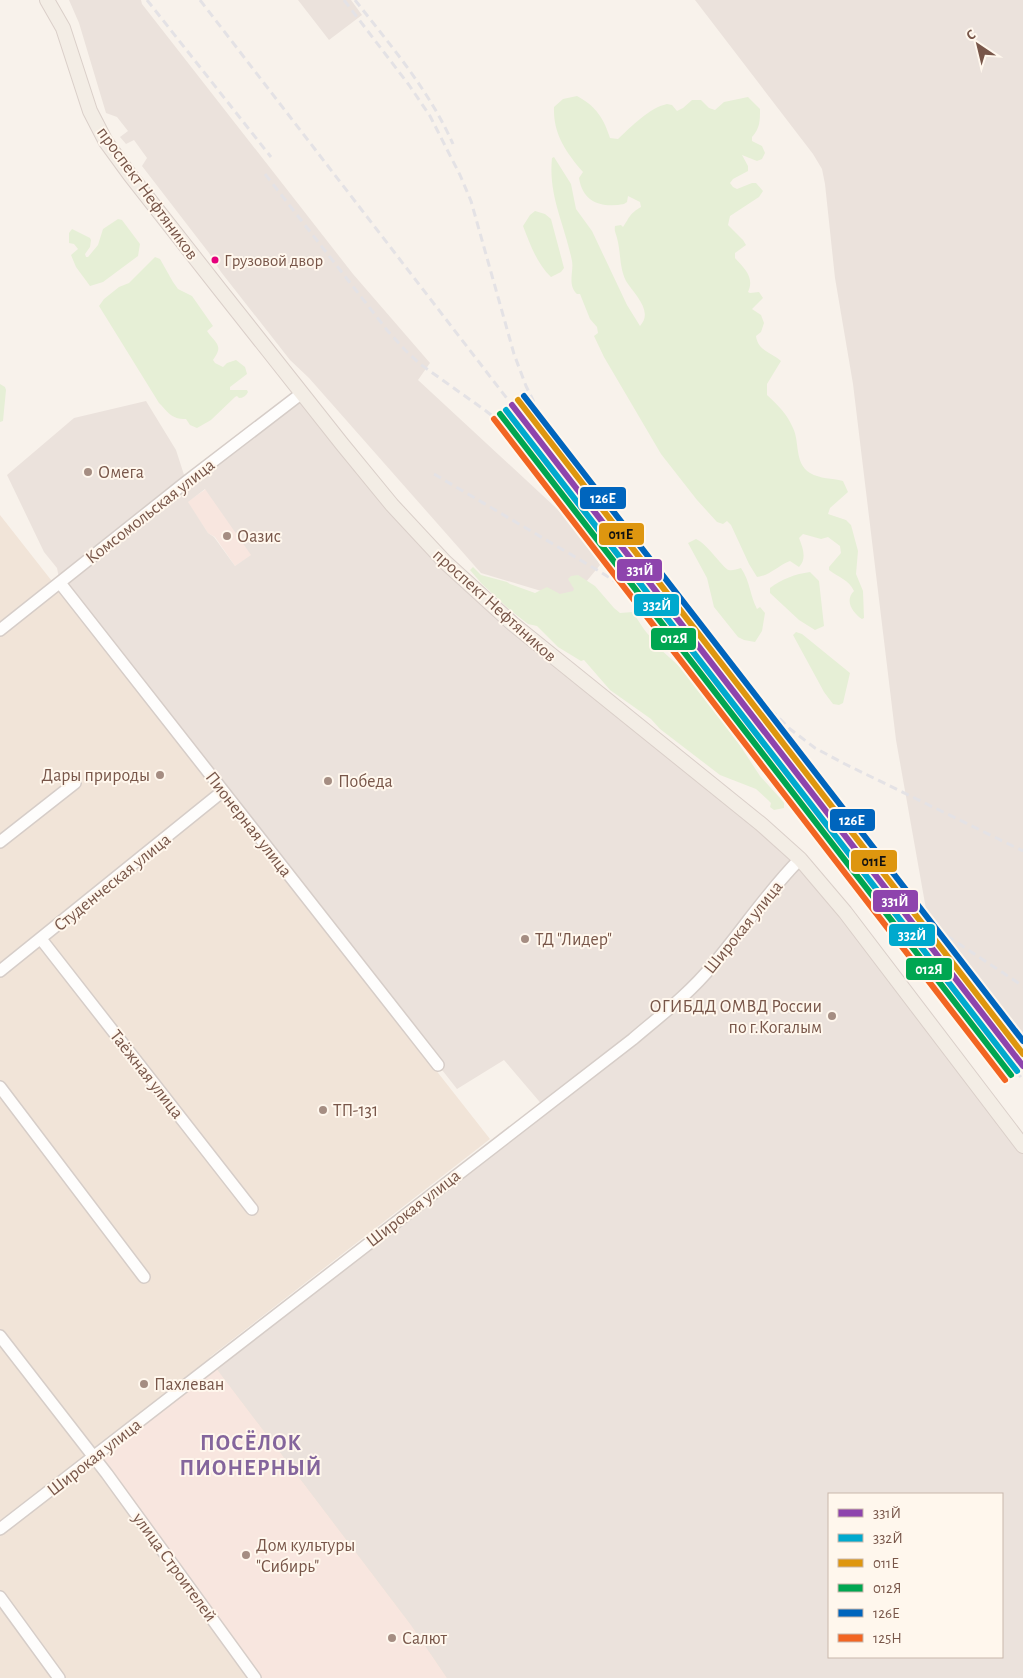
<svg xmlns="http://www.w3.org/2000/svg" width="1023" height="1678" font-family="'Alegreya Sans',sans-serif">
<rect width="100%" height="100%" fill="#f8f2eb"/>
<path fill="#f1e4d8" d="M 0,515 L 490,1139 L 210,1357 L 418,1631 L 451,1678 L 0,1678 Z"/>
<path fill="#f8e6df" d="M 206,489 L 252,555 L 235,566 L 215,537 L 208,533 L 187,502 Z
M 213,1364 L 411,1625 L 447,1678 L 255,1678 L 94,1456 Z"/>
<path fill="#ebe2dc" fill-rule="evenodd" d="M 69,0 L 141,0 L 142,4 L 353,274 L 430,363 L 418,380 L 581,531 L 600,565 L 571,600 L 481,573 L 309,378 L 290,360 L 221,272 L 209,253 L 142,166 L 147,158 L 134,140 L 126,144 L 120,137 L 128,131 L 117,117 L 106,113 L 79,23 Z
M 298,0 L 351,0 L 362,15 L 329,40 Z
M 695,0 L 1023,0 L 1023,1042 L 929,926 L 896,740 L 853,384 L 835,278 L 825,184 L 822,169 L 813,154 Z
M 302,393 L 445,562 L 789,848 L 1023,1146 L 1023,1678 L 447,1678 L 411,1625 L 213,1364 L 544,1107 L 504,1060 L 457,1089 L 60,583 L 57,568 L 44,552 L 7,475 L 74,418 L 146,401 L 176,450 L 186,481 ZM 205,489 L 251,555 L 235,566 L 214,537 L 208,533 L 188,502 ZM 829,1494 L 1002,1494 L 1002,1657 L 829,1657 Z"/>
<path fill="#e6efd6" d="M 577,96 C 596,106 604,119 610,138 L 618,139 C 632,126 649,108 667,104 L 672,105 L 677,111 L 683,108 L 692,100 L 701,100 L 709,108 L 715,110 L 724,102 L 748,97 L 760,109 C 760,121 760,128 752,137 L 752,141 L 762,146 L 765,153 L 762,159 L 757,161 L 742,155 L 748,166 L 748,171 L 733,179 L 730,183 L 733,187 L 737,189 L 752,183 L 756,183 L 763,191 L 759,197 L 730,216 L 728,225 L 743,240 L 746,245 L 735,253 L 735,258 C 744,268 755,277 748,292 L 750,293 L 759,292 L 763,298 L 752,309 L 761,315 L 764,323 L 761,332 L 756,336 C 758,351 771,352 781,361 L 767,384 L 767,395 C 778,405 787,414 793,428 C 800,442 794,463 810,473 C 820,479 832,478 843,481 L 848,492 L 830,508 L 828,514 L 846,520 L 851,525 L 858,551 L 856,574 L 863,591 L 864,618 L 862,619 C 853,613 844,601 854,591 C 849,580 838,577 829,570 L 829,567 L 841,553 L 840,546 L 828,537 L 821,539 L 803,534 L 799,538 C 803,548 807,559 799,567 L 790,561 C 779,565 769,576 757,577 L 749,564 L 731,525 L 727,521 L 723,524 L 717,522 L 697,500 L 661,454 L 604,357 L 594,336 L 598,333 L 597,327 L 590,319 L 580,294 L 577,294 C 567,285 574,271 572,261 C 565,225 548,196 552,158 L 554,157 L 571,184 L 576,209 L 592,231 L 627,305 L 640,326 C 654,311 634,294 626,281 C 619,267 621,252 617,238 C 616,233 614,232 615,226 L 621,225 L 623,227 C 630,217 629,214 641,207 L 640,202 L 628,196 L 627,202 L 624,204 C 602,208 583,203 579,178 L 583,172 C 566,152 553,134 554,107 L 563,99 Z
M 535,211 L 545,214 L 551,219 L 564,268 L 561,272 L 551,277 C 537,264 530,244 523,226 L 530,215 Z
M 118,219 L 122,220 L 140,244 L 138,256 L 103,282 L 90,286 L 76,267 L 71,255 L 78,249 L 74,244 L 69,243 L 69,233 L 72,229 L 90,238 L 91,240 L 90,247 L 85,254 L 86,257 L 88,257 L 98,245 L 103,229 Z
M 155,257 L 160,259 L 173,282 L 178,289 L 192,296 L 213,326 L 207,331 C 216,344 224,345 213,360 L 215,363 L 223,367 L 227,363 L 236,360 L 245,367 L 247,374 L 230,387 L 230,390 L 247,390 L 248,392 C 246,396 243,398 239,398 L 237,396 L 235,397 L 211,420 L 197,428 L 190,425 L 186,419 C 171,419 169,413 159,403 L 99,306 L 104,299 L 119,287 L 129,283 Z
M 0,384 L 5,387 L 6,390 L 3,421 L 0,422 Z
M 696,539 C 708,544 724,570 729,570 C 732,571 737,569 741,568 C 750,581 750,596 757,609 L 760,607 L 765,613 L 762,631 L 755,642 L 744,640 L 738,637 L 714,607 L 707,578 L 688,543 Z
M 473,567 L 481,575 L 507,582 L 510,584 L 535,593 L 547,587 L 560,594 L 573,591 L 574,589 L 568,579 L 571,576 L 578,575 L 595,586 L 614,608 L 620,613 L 633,612 C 639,621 646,636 657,641 L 659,648 L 680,667 L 696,686 L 739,744 L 760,776 L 780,798 L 784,803 L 784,808 L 774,810 L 770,807 L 771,803 L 768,800 L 756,789 L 720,775 L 660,729 L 651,719 L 610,690 L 584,660 L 581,661 L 558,647 L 537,626 L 528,624 L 510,610 L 482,584 L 470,570 Z
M 810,572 L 819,581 L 824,626 L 815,630 L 799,620 L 770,593 L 770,588 C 782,579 795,574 810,572 Z
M 796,632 L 802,634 L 850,673 L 843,703 L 839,705 L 833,704 L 824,692 L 793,635 Z"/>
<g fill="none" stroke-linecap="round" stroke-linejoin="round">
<g stroke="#d6cdc8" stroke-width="14">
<path id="minor" d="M 60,583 L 438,1065
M 0,630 L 186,482 L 302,393
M 0,842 L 75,783
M 41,939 L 252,1209
M 0,971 L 223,791
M 0,1087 L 144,1277
M 0,1336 L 107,1474 L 255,1678
M 0,1529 L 633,1039 C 660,1016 689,994 712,966 C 742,931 767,892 800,859
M 0,1597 L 59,1678"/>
</g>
<g stroke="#dacfc9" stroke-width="16">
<path id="major" d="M 47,0 L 63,28 L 90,111 L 106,142 L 130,175 L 221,291 L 342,444 L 392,505 L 445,562 L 513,624 L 761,824 L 800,859 L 845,912 L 1023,1146"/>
</g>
<use href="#minor" stroke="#fefdfc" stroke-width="11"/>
<use href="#major" stroke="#f3ede5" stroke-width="14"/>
<path stroke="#e4e2e5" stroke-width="3" stroke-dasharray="8 5" stroke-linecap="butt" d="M 147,0 L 271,157
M 200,0 L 512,405
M 344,0 L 409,85 L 430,116 L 460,175 L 471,201 L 514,354 L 526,386 L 557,449
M 355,0 C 391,46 429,90 453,144
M 265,174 L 387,330 L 405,350 L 420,364 L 486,411 L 519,437
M 434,474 L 599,571 L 624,587 L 661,617 L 697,658 L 1023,1080
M 593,509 L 641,584
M 640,570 L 698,631
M 714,651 L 1023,1051
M 752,691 L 790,729 L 815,748 L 845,764 L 1023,851
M 927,919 L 950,938 L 1023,986"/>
<g stroke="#fff7ed" stroke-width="10">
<path id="rail-1" d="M 512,405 L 1023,1066"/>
</g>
<g stroke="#fff7ed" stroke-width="10">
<path id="rail-2" d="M 506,410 L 1017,1071"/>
</g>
<g stroke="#fff7ed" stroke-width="10">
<path id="rail-3" d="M 518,400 L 1023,1054"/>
</g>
<g stroke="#fff7ed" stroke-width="10">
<path id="rail-4" d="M 500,414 L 1011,1075"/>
</g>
<g stroke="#fff7ed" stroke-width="10">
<path id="rail-5" d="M 524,396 L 1023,1041"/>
</g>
<g stroke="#fff7ed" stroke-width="10">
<path id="rail-6" d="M 494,419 L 1005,1080"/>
</g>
<use href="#rail-1" stroke="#8e44ad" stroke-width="6"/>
<use href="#rail-2" stroke="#00a9ce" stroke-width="6"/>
<use href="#rail-3" stroke="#de960f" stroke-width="6"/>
<use href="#rail-4" stroke="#00a651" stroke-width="6"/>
<use href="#rail-5" stroke="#0065bd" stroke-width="6"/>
<use href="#rail-6" stroke="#f26522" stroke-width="6"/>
</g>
<circle fill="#e5007d" stroke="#fff7ed" stroke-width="2" cx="215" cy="260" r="4.5"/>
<g fill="#a58d82" stroke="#fff7ed" stroke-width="2">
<circle cx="88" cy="472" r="5"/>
<circle cx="227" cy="536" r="5"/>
<circle cx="160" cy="775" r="5"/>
<circle cx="328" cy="781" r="5"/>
<circle cx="525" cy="939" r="5"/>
<circle cx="832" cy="1016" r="5"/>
<circle cx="323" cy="1110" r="5"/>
<circle cx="144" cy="1384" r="5"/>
<circle cx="246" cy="1555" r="5"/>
<circle cx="392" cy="1638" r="5"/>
</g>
<g text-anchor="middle" stroke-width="4" stroke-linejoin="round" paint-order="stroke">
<g font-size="17" fill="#785649" stroke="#fff7ed" text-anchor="start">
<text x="224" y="266">Грузовой двор</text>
</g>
<g font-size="18" fill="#785649" stroke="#fff7ed">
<text transform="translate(148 193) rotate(54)" y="6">проспект Нефтяников</text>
<text transform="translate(150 511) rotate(-38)" y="6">Комсомольская улица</text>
<text transform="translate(495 605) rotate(42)" y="6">проспект Нефтяников</text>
<text transform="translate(249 824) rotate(52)" y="6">Пионерная улица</text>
<text transform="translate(112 882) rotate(-39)" y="6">Студенческая улица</text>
<text transform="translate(743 927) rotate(-51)" y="6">Широкая улица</text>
<text transform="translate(147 1074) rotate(52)" y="6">Таёжная улица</text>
<text transform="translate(413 1208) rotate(-38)" y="6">Широкая улица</text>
<text transform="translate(94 1457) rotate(-38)" y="6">Широкая улица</text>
<text transform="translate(175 1567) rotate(54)" y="6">улица Строителей</text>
</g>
<g font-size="18" fill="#785649" stroke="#fff7ed" text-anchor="start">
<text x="98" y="478">Омега</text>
<text x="237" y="542">Оазис</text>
<text x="150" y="781" text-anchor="end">Дары природы</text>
<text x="338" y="787">Победа</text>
<text x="535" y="945">ТД "Лидер"</text>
<text x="822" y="1012" text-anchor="end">ОГИБДД ОМВД России<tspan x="822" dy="21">по г.Когалым</tspan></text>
<text x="333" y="1116">ТП-131</text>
<text x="154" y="1390">Пахлеван</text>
<text x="256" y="1551">Дом культуры<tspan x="256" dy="21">"Сибирь"</tspan></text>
<text x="402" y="1644">Салют</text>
</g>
<g font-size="22" font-weight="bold" letter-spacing="1" fill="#84659c" stroke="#fff7ed">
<text x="251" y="1450">ПОСЁЛОК<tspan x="251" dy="25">ПИОНЕРНЫЙ</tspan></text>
</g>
</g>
<g stroke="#fff7ed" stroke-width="2">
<rect x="579" y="486" width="48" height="24" rx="5" fill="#0065bd"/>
<rect x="598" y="522" width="47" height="24" rx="5" fill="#de960f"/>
<rect x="616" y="558" width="47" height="24" rx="5" fill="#8e44ad"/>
<rect x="633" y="593" width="47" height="24" rx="5" fill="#00a9ce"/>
<rect x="650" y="627" width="47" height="24" rx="5" fill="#00a651"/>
<rect x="829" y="808" width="47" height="24" rx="5" fill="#0065bd"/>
<rect x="850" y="849" width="48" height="24" rx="5" fill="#de960f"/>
<rect x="872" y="889" width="47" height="24" rx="5" fill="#8e44ad"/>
<rect x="888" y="923" width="48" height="24" rx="5" fill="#00a9ce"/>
<rect x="905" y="957" width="48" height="24" rx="5" fill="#00a651"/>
</g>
<g font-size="14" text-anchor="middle" font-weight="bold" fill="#fff">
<text x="603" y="503">126Е</text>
<text x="640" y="575">331Й</text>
<text x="657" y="610">332Й</text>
<text x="674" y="643">012Я</text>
<text x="852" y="825">126Е</text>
<text x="895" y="906">331Й</text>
<text x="912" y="940">332Й</text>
<text x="929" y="974">012Я</text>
</g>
<g font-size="14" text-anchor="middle" font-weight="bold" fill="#111">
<text x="621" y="539">011Е</text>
<text x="874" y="866">011Е</text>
</g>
<rect x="828" y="1493" width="175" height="165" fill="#fff7ed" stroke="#c9b7ab"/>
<rect x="838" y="1509" width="25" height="8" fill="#8e44ad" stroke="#c9b7ab"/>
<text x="873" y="1518" font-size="15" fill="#785649">331Й</text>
<rect x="838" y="1534" width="25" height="8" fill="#00a9ce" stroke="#c9b7ab"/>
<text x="873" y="1543" font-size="15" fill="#785649">332Й</text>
<rect x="838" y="1559" width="25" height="8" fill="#de960f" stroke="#c9b7ab"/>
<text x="873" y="1568" font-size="15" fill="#785649">011Е</text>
<rect x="838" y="1584" width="25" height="8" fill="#00a651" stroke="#c9b7ab"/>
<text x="873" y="1593" font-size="15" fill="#785649">012Я</text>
<rect x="838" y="1609" width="25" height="8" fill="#0065bd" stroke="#c9b7ab"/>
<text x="873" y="1618" font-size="15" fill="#785649">126Е</text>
<rect x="838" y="1634" width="25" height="8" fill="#f26522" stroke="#c9b7ab"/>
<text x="873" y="1643" font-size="15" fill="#785649">125Н</text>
<g transform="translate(978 45) rotate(325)" stroke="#fff7ed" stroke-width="4" paint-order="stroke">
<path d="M0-4L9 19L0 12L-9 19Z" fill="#785649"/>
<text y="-8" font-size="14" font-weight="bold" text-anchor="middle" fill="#785649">С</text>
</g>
</svg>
